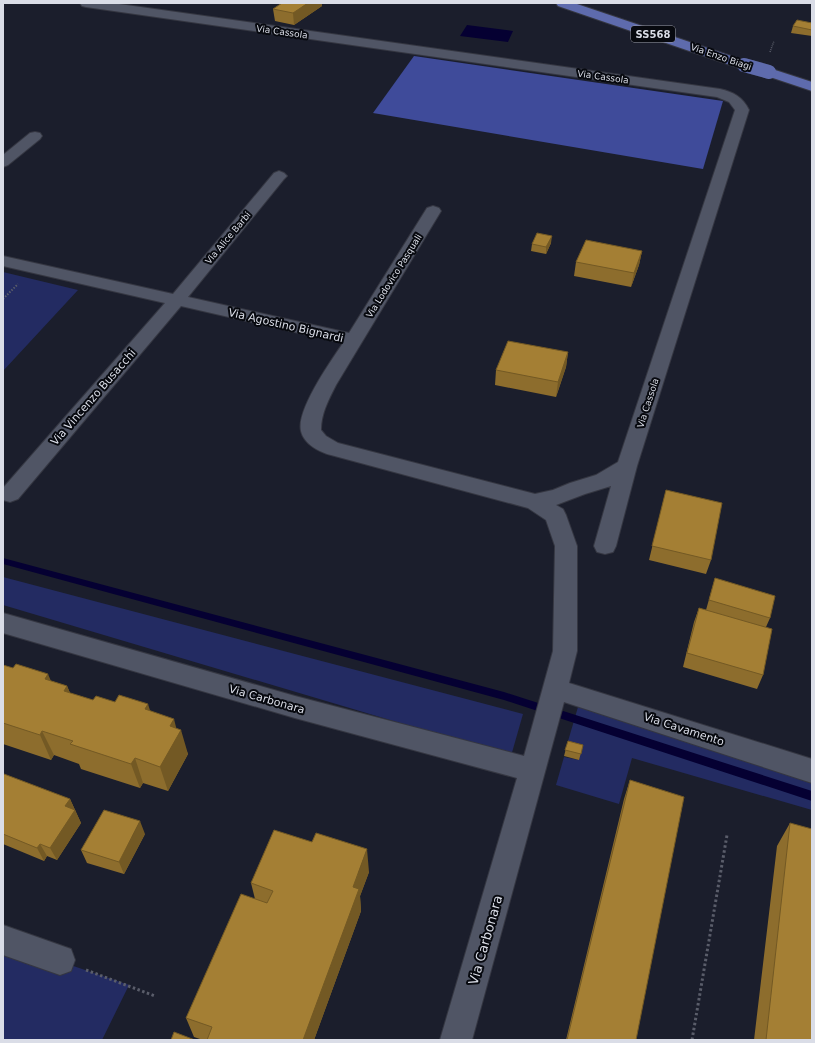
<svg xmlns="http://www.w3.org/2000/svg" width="815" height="1043" font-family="'DejaVu Sans',sans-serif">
<rect width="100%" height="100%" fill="#1b1e2c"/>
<path fill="#232b62" d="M 3,272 L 78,290 L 3,371 Z
M 3,577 L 523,714 L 511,756 L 3,605 Z
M 578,707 L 812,782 L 812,810 L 632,758 L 619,804 L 556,785 L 564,757 L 579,760 L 566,748 Z
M 3,942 L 129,985 L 102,1040 L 3,1040 Z"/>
<path fill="#3f4b9a" d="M 414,56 L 723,101 L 703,169 L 373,113 Z"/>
<path fill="#050032" d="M 467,25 L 513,31 L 508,42 L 460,36 Z"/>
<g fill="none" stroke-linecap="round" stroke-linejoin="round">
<path fill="#050032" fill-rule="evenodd" d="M 3,558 L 504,692 L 812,791 L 812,801 L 504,700 L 3,564 Z"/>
<g stroke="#353742" stroke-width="2">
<path id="minor" d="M 80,3 L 112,3 L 720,89 C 733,92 743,97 749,110 L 637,466 L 616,546 L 613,552 L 605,554 L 597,552 L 594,546 L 611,486 L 585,494 L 556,505 L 563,509 L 566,515 L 577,546 L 577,651 L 569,683 L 812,759 L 812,783 L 564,702 L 472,1040 L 440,1040 L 517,778 L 295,718 L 3,633 L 3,613 L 295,696 L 524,756 L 553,651 L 555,546 L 546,520 L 528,508 L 331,455 C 319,452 304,444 301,431 C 296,410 331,361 343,343 L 181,306 L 18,499 L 10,502 L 3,500 L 3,488 L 165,303 L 3,266 L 3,256 L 173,294 L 274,173 L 279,171 L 284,173 L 287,176 L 284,179 L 188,297 L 349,333 L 427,208 L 433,206 L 439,208 L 441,211 L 336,385 C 329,399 321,413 321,430 L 326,436 L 338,443 L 535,494 L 553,490 L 570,483 L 596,475 L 618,462 L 735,110 L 729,102 L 717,97 L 86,7 L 82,6 Z
M 35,132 L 40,133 L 42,136 L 40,139 L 8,165 L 3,167 L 3,155 L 30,133 Z
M 3,925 L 71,949 L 75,960 L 71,971 L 60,975 L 3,955 Z"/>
</g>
<g stroke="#353742" stroke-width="2">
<path id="major" d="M 556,3 L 574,3 L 749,62 L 751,65 L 749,68 L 739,68 L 558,6 Z
M 769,68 L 812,82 L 812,91 L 764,75 L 762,72 L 764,69 Z"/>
</g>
<path stroke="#5a5d6a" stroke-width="1.5" stroke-dasharray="1 1" stroke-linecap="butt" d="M 770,52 L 774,41"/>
<path stroke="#5a5d6a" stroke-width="2" stroke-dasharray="1.5 1.5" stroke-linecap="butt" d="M 3,299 L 18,284"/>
<path stroke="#5a5d6a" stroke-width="3" stroke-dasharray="2.5 2.5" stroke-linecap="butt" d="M 86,970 L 155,996
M 692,1040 L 727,835"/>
<use href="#minor" fill="#505565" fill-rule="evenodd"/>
<use href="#major" fill="#5e6bad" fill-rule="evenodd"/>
<g stroke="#353742" stroke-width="14" stroke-linecap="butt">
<path id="major-bridge" d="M 744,65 L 769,72"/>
</g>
<use href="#major-bridge" stroke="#5e6bad" stroke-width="14"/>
</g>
<path fill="#8d6d2d" d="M 322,6 L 294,25 L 275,21 L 273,9 Z
M 812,23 L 812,36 L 791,33 L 793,26 Z
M 551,243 L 546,254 L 531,251 L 532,244 Z
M 642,251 L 639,265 L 631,287 L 574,276 L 576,262 Z
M 568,352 L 566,367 L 556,397 L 495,385 L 496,370 Z
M 666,490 L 711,560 L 706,574 L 649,560 Z
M 715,578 L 770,618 L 766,627 L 763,675 L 757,689 L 683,667 L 694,622 L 699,608 L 706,610 Z
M 3,665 L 67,686 L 70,693 L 93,700 L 115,702 L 151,711 L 176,728 L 188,754 L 168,791 L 143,783 L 140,788 L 81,769 L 79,764 L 54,755 L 51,760 L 3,744 Z
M 568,741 L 583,745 L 579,760 L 564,756 Z
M 3,776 L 70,799 L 81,823 L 57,860 L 47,856 L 44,861 L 3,844 Z
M 630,780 L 636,1040 L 566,1040 L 624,799 Z
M 790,823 L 812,1040 L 754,1040 L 777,846 Z
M 145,834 L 124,874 L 87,863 L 81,850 Z
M 369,872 L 360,896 L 361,911 L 314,1040 L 203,1040 L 194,1037 L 186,1018 L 255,899 L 251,883 Z"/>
<path fill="#735924" d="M 308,3 L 322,3 L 322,6 L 294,25 L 293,13 Z
M 552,236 L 551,243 L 546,254 L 546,247 Z
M 642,251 L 639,265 L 631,287 L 634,273 Z
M 568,352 L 566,367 L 556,397 L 558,382 Z
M 48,674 L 59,700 L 45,679 Z
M 67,686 L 78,711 L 64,691 Z
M 148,704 L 156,729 L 145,709 Z
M 174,719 L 178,735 L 181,730 L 188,754 L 168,791 L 160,767 L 170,726 Z
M 42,731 L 54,755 L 51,760 L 40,735 Z
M 135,758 L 143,783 L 140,788 L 131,764 Z
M 70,799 L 81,823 L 57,860 L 50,848 L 65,806 Z
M 140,821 L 145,834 L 124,874 L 119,862 Z
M 40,844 L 47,856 L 44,861 L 37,848 Z
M 367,849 L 369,872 L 360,896 L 361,911 L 314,1040 L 303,1040 L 353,887 Z"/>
<path fill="#a47f34" stroke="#735924" d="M 282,3 L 308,3 L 293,13 L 273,9 Z
M 797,20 L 812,23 L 812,30 L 793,26 Z
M 537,233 L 552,236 L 546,247 L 532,244 Z
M 586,240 L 642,251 L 634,273 L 576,262 Z
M 508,341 L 568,352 L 558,382 L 496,370 Z
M 666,490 L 722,503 L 711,560 L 652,546 Z
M 715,578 L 775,596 L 770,618 L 709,600 Z
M 699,608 L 772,629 L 763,675 L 687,653 Z
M 16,664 L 48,674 L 45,679 L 67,686 L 64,691 L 93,700 L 96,696 L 115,702 L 119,695 L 148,704 L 145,709 L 174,719 L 170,726 L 181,730 L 160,767 L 135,758 L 131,764 L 70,744 L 73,741 L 42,731 L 40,735 L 3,723 L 3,665 L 13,668 Z
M 568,741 L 583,745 L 581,754 L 565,750 Z
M 4,774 L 70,799 L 65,806 L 75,810 L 50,848 L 40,844 L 37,848 L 3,834 L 3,776 Z
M 630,780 L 684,797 L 636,1040 L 567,1040 Z
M 104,810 L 140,821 L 119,862 L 81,850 Z
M 790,823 L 812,829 L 812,1040 L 766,1040 Z
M 274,830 L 312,842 L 316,833 L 367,849 L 353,887 L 359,889 L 303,1040 L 207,1040 L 212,1027 L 186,1018 L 241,894 L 267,903 L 273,891 L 251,883 Z
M 174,1032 L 195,1040 L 171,1040 Z"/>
<g text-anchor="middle" stroke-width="4" stroke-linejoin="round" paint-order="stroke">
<g font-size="9" fill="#dadde7" stroke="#07090f">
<text transform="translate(282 32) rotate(8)" y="3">Via Cassola</text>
<text transform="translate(721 57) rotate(19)" y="3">Via Enzo Biagi</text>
<text transform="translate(603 77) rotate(8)" y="3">Via Cassola</text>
<text transform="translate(228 238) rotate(-50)" y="3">Via Alice Barbi</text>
<text transform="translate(394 276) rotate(-58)" y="3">Via Lodovico Pasquali</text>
<text transform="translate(648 403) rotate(-72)" y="3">Via Cassola</text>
</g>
<rect fill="#07090f" stroke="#9b9da6" stroke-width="1" x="631" y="26" width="44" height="16" rx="3"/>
<g font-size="10" font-weight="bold" fill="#dadde7">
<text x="653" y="38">SS568</text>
</g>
<g font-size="11" fill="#dadde7" stroke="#07090f">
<text transform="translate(286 325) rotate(13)" y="4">Via Agostino Bignardi</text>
<text transform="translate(93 397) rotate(-49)" y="4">Via Vincenzo Busacchi</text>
<text transform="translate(267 699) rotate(16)" y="4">Via Carbonara</text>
<text transform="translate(684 729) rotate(18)" y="4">Via Cavamento</text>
</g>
<g font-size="13" fill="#dadde7" stroke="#07090f">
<text transform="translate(485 940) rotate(-74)" y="5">Via Carbonara</text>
</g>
</g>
<rect width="815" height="1043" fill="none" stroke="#dadde7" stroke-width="8"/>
</svg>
